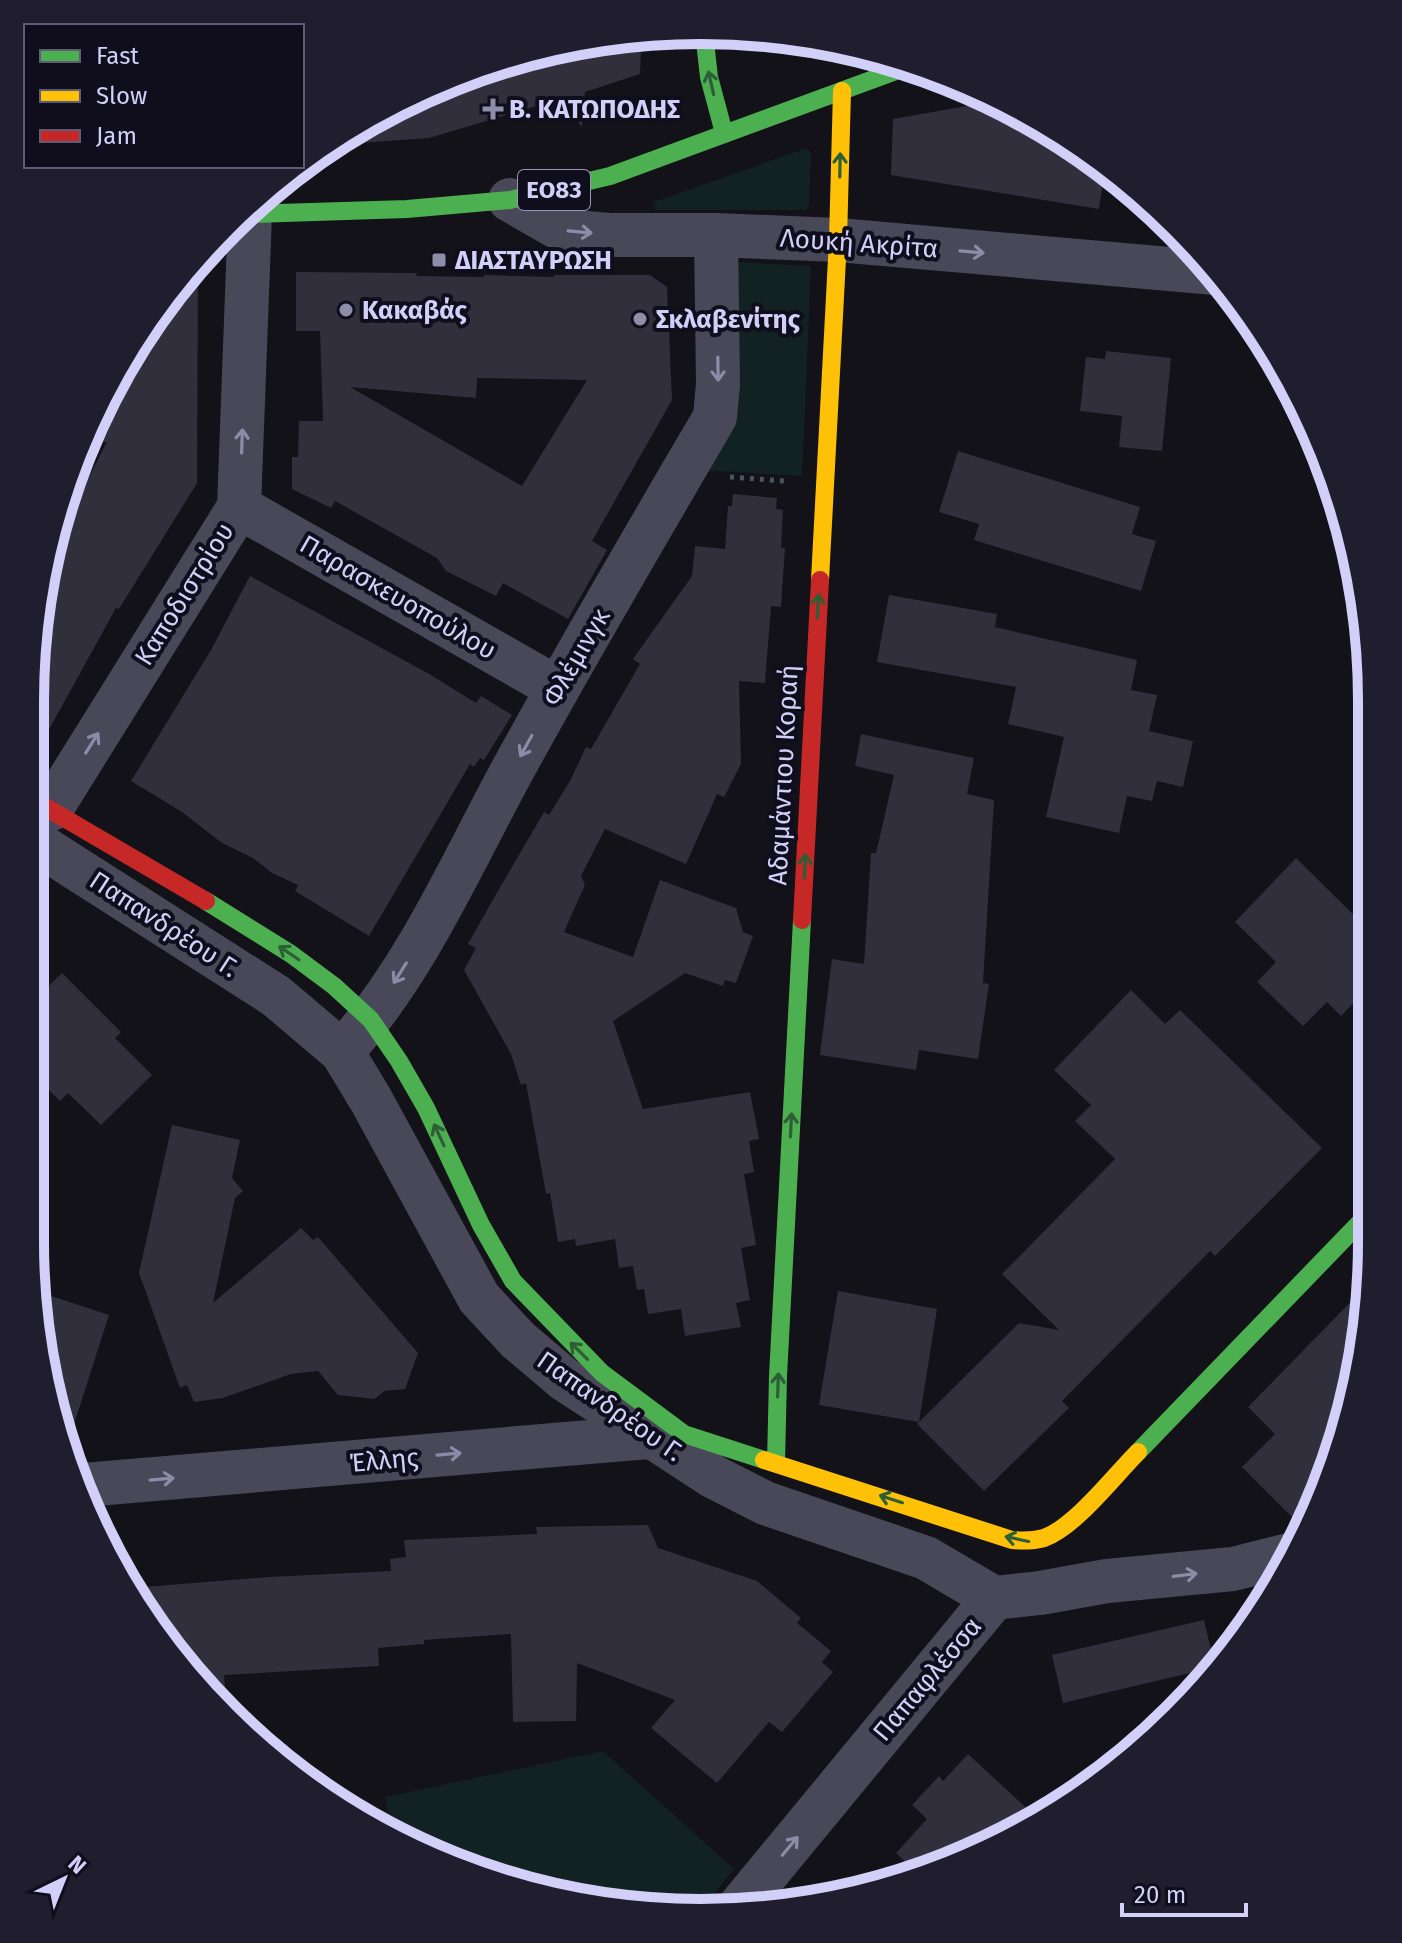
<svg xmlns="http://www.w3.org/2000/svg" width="1402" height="1943" font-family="'Fira Sans',sans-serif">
<rect width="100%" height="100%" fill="#121218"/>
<path fill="#122222" d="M 746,34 L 788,36 L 794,37 L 749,52 Z
M 804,149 L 809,150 L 811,156 L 809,206 L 806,210 L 655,210 L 654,202 Z
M 734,262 L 811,266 L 802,476 L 699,470 Z
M 603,1751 L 734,1869 L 705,1905 L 571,1900 L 405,1844 L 392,1836 L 385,1797 Z"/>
<path fill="#302f3b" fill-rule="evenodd" d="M 630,36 L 641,49 L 640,74 L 585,92 L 582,127 L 560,99 L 429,138 L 331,145 L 404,99 L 527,53 Z
M 995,101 L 1036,120 L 1105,169 L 1099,209 L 891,175 L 893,119 Z
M 198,269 L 197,483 L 119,609 L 116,608 L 30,764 L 30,701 L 46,580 L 49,581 L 60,533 L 107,442 L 91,442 L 143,329 Z
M 296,272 L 417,273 L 416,276 L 484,277 L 484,275 L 554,277 L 554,275 L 650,275 L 667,287 L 672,400 L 592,541 L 607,550 L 568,619 L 503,583 L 496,596 L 446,571 L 437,558 L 335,501 L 331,508 L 292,489 L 292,457 L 298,457 L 299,421 L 323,421 L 320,331 L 296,331 ZM 477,378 L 587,380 L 522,486 L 350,387 L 476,398 Z
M 1106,351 L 1171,358 L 1162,451 L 1119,447 L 1122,416 L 1080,411 L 1086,357 L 1105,359 Z
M 958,451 L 1140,507 L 1132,534 L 1156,541 L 1141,591 L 974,540 L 979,524 L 939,512 Z
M 733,494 L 777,498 L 776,509 L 783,510 L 781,548 L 785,548 L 781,607 L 771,606 L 765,683 L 739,681 L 741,764 L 724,797 L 717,794 L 686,864 L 605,829 L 581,876 L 585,885 L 564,932 L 633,957 L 660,880 L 736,908 L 743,932 L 753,936 L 736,983 L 725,980 L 723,986 L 685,973 L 613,1021 L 643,1109 L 750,1092 L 759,1139 L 749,1141 L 754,1172 L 744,1174 L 756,1245 L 741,1248 L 750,1300 L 736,1303 L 741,1327 L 685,1336 L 681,1309 L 648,1314 L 644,1289 L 637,1290 L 633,1266 L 619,1268 L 615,1239 L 576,1246 L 575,1239 L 558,1242 L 550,1193 L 546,1194 L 526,1083 L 521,1085 L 511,1054 L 464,970 L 476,948 L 468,944 L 495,896 L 544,812 L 549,815 L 570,781 L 586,747 L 591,749 L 640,664 L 633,659 L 692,576 L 695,546 L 725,549 L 728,506 L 732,506 Z
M 250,576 L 431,675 L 476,703 L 481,696 L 512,715 L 484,760 L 480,758 L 474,767 L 470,764 L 369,936 L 295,891 L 298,885 L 272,873 L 253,858 L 222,843 L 182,812 L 131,781 L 211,650 Z
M 889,595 L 997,614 L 995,627 L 1137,660 L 1131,690 L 1157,695 L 1149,731 L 1193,741 L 1183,787 L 1157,781 L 1152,801 L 1127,796 L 1119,833 L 1046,817 L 1064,737 L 1008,724 L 1016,687 L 877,662 Z
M 861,734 L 974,758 L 967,794 L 994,800 L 983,983 L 989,984 L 978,1059 L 919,1050 L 916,1070 L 820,1055 L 832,959 L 864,964 L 871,853 L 876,853 L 894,775 L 855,766 Z
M 1296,858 L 1368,929 L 1369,987 L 1341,1016 L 1327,1002 L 1303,1026 L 1257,982 L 1276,962 L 1235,922 Z
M 62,973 L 121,1032 L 115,1038 L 152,1075 L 101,1125 L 68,1093 L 60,1101 L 30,1071 L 30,1004 Z
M 1131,990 L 1165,1024 L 1180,1010 L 1322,1148 L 1215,1256 L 1210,1251 L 1062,1401 L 1069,1408 L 984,1491 L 917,1424 L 1019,1323 L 1059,1330 L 1002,1274 L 1115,1159 L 1075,1121 L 1091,1105 L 1054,1070 Z
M 172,1125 L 240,1140 L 232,1178 L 243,1191 L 235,1198 L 213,1303 L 301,1228 L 313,1240 L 318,1237 L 418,1353 L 405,1389 L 384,1391 L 375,1399 L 338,1395 L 318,1371 L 291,1374 L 223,1398 L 194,1402 L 187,1385 L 180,1388 L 139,1273 Z
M 1370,1282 L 1337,1457 L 1314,1506 L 1298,1523 L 1242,1467 L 1275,1434 L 1248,1407 Z
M 36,1291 L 109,1315 L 67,1446 L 53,1416 Z
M 838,1291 L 937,1309 L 919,1422 L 819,1405 Z
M 648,1525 L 658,1548 L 757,1581 L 801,1618 L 797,1623 L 831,1651 L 822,1662 L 833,1672 L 782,1732 L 769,1722 L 717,1783 L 651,1728 L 675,1700 L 577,1663 L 576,1721 L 513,1722 L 511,1634 L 424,1640 L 424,1644 L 378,1648 L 379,1666 L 224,1675 L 227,1710 L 143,1614 L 131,1588 L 269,1577 L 391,1571 L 390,1559 L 406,1557 L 404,1540 L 537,1534 L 536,1527 Z
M 1204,1620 L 1215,1667 L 1063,1703 L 1052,1655 Z
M 968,1754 L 1036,1817 L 957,1862 L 917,1873 L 896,1853 L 927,1819 L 912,1805 L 939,1776 L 943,1781 Z"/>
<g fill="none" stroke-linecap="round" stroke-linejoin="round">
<path stroke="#4a565f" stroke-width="5" stroke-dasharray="4 6" stroke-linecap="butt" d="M 730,477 L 784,481"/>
<path stroke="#484858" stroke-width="44" d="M 510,200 L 564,231 L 609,235 L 716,235 L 838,240 L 1215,273
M 239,507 L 557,688
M 51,809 L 239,507 L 250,214
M 30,839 L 276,996 L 342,1052 L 371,1100 L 479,1298 L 518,1340 L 564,1379 L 714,1477 L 765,1503 L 926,1558 L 994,1598 L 1040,1593 L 1107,1581 L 1233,1569 L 1293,1554
M 346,1047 C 416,969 462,863 512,771 C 577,652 646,535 715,417 L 718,384 L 716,235
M 84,1485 L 660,1436
M 740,1906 L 994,1598"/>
<path stroke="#4caf50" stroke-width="18" d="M 704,33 L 709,77 L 724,133
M 250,214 L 407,209 L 510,200 L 610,176 L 912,65
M 206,901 L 291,954 L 334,986 L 371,1020 L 399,1061 L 426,1108 L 481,1225 L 513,1281 L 602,1373 L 684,1434 L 764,1460
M 1138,1452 L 1370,1212
M 776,1463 L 778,1376 L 802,920"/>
<path stroke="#ffc107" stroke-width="18" d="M 820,580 L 838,240 L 842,91
M 764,1460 L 1012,1540 C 1023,1541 1033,1541 1044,1538 C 1075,1527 1114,1476 1138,1452"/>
<path stroke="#c62828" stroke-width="18" d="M 30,798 L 206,901
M 802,920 L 820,580"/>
</g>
<defs><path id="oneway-shaft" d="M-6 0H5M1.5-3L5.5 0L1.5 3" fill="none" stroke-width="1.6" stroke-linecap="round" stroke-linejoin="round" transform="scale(2)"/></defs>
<g stroke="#2e5e36">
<use href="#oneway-shaft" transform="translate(711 83) rotate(-103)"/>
<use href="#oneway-shaft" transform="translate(840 165) rotate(-89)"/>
<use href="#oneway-shaft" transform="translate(818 606) rotate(-87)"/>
<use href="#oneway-shaft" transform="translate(805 866) rotate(-87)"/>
<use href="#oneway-shaft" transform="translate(289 953) rotate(-146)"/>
<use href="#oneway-shaft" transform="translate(791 1125) rotate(-87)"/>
<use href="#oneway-shaft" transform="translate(439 1135) rotate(-115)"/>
<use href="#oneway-shaft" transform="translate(579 1351) rotate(-135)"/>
<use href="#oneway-shaft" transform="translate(778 1385) rotate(-88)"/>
<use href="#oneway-shaft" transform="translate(891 1499) rotate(-162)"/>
<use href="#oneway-shaft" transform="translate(1017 1539) rotate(-168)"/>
</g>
<g stroke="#8d8ca8">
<use href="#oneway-shaft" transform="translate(580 232) rotate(5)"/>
<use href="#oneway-shaft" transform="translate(972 252) rotate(5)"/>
<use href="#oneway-shaft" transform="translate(718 369) rotate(89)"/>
<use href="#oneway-shaft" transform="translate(242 441) rotate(-88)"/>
<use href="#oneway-shaft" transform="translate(92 743) rotate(-58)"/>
<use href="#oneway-shaft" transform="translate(526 746) rotate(119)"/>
<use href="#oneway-shaft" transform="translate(400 973) rotate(122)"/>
<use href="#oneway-shaft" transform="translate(449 1454) rotate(-5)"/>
<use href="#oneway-shaft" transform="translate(162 1479) rotate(-5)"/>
<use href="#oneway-shaft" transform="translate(1185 1575) rotate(-7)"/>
<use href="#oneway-shaft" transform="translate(790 1846) rotate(-50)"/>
</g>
<g fill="#8f8eaa" stroke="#100e1c" stroke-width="3">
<path d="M489 97h8v8h8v8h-8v8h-8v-8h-8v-8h8z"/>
<rect x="431" y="252" width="16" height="16" rx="4"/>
<circle cx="346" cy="310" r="8"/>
<circle cx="640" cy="319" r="8"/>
</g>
<g text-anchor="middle" stroke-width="8" stroke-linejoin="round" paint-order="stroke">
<rect fill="#100e1c" stroke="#9896b6" stroke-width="2" x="518" y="170" width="72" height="40" rx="6"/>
<g font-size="24" font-weight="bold" fill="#d2d0f8">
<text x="554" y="198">ΕΟ83</text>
</g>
<g font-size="26" font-weight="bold" fill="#d2d0f8" stroke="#100e1c" text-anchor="start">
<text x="509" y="118">Β. ΚΑΤΩΠΟΔΗΣ</text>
<text x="455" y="269">ΔΙΑΣΤΑΥΡΩΣΗ</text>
<text x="362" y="319">Κακαβάς</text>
<text x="656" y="328">Σκλαβενίτης</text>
</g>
<g font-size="26" fill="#d2d0f8" stroke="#100e1c">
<text transform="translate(859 243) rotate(4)" y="9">Λουκή Ακρίτα</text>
<text transform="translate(184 594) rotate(-58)" y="9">Καποδιστρίου</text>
<text transform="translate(398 597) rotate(30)" y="9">Παρασκευοπούλου</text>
<text transform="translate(576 657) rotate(-60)" y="9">Φλέμινγκ</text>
<text transform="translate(783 775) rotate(-87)" y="9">Αδαμάντιου Κοραή</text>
<text transform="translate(164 924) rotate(33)" y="9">Παπανδρέου Γ.</text>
<text transform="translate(610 1406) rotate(35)" y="9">Παπανδρέου Γ.</text>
<text transform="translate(384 1460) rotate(-5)" y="9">Έλλης</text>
<text transform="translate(927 1679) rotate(-50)" y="9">Παπαφλέσσα</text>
</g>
</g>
<path d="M0 0H1402V1943H0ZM701 44H701A657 657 0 0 1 1358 701V1242A657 657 0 0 1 701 1899H701A657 657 0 0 1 44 1242V701A657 657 0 0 1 701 44Z" fill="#201e2e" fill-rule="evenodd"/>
<path fill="none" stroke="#d2d0f8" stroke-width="10" d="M701 44H701A657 657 0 0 1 1358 701V1242A657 657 0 0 1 701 1899H701A657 657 0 0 1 44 1242V701A657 657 0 0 1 701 44Z"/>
<rect x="24" y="24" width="280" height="144" fill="#100e1c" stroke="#5e5c74" stroke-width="2"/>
<rect x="40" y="50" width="40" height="12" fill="#4caf50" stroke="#5e5c74" stroke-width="2"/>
<text x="96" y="64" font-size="24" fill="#d2d0f8">Fast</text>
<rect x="40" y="90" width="40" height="12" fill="#ffc107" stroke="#5e5c74" stroke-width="2"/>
<text x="96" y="104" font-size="24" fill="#d2d0f8">Slow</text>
<rect x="40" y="130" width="40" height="12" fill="#c62828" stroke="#5e5c74" stroke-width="2"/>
<text x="96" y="144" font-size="24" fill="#d2d0f8">Jam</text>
<g transform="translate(64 1879) rotate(43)" stroke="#100e1c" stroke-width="6" paint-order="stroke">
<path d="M0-6L14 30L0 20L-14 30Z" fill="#d2d0f8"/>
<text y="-12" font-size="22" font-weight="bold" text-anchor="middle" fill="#d2d0f8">N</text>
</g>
<path d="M1122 1903v12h124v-12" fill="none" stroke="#d2d0f8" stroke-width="4"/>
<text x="1134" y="1903" font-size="24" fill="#d2d0f8" stroke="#100e1c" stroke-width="6" paint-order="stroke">20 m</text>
</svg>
